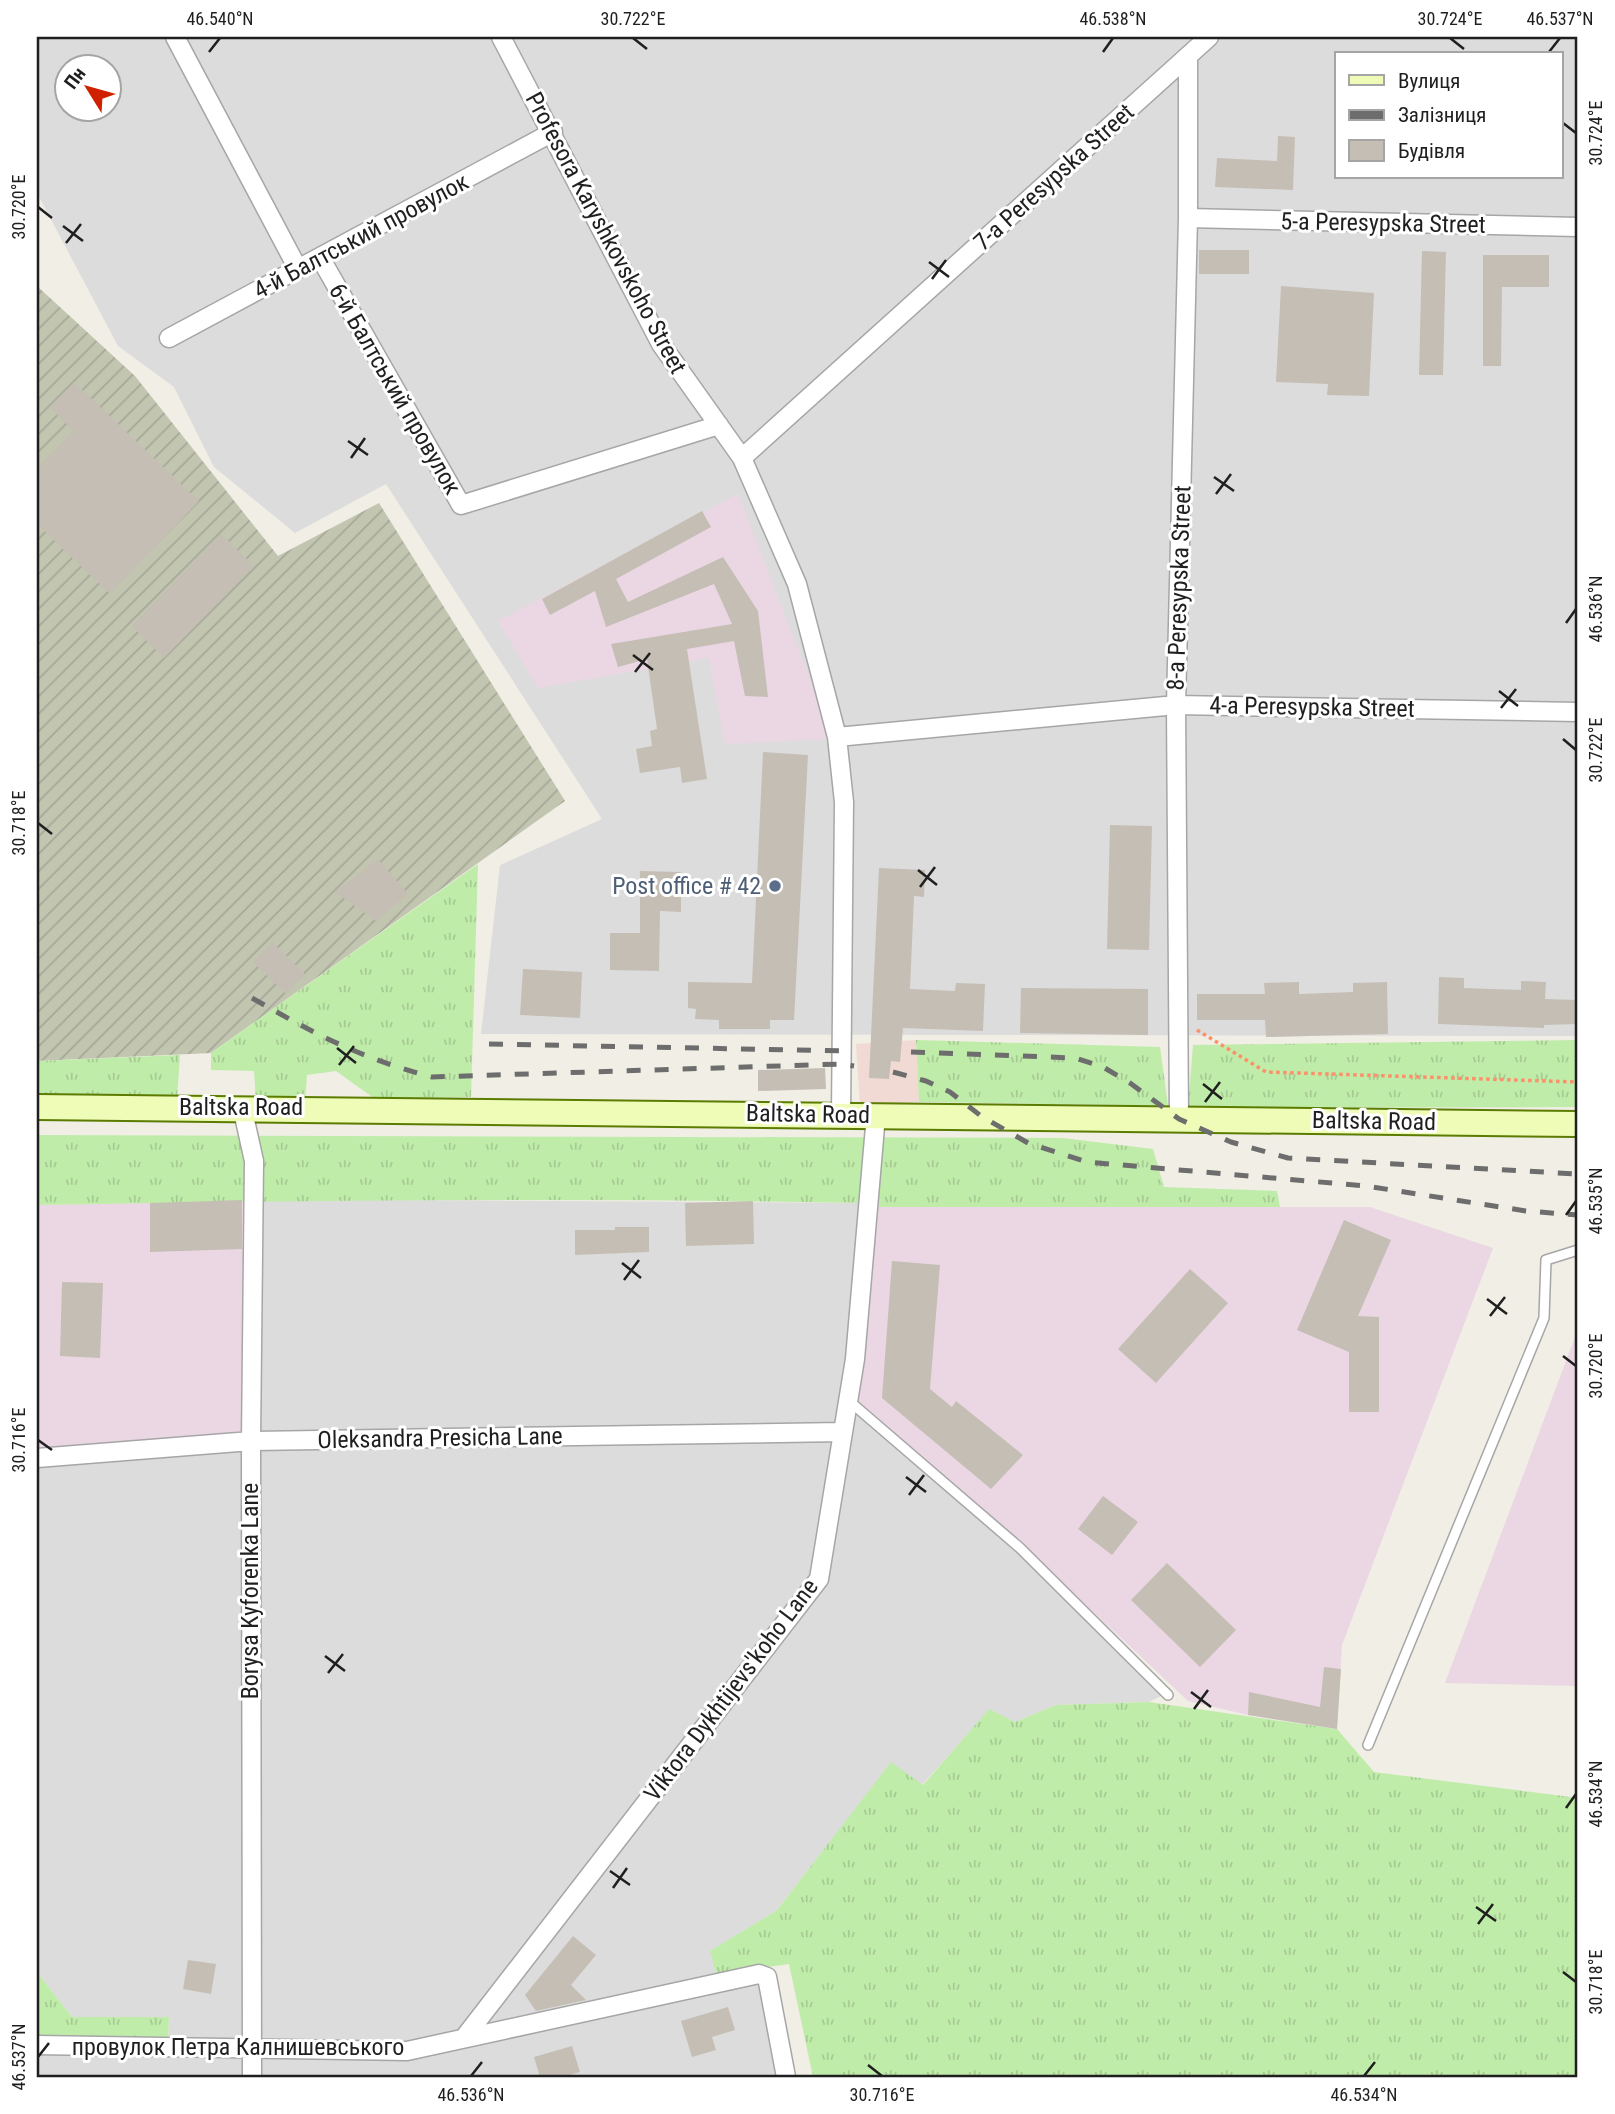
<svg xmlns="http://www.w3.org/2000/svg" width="1615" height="2114" font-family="'Roboto Condensed',sans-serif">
<defs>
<pattern id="construction-furrows" width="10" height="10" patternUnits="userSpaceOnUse" patternTransform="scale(1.75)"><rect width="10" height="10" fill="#c2c5b0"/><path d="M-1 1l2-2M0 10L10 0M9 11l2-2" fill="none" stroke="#a6a997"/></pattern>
<pattern id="grass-tufts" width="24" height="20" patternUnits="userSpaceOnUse" patternTransform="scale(1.75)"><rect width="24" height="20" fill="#c0ecaa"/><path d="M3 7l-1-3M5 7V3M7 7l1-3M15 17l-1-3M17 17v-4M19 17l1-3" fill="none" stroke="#a5ca92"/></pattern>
</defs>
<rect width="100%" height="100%" fill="#f0eee5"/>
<path fill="#dddcdc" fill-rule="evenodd" d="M 37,37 L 1578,37 L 1578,1036 L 481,1034 L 500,865 L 602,819 L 386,484 L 295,533 L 214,467 L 174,387 L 118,346 L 37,193 ZM 1337,54 L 1561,54 L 1561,177 L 1337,177 ZM 66,66 L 108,66 L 108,108 L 66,108 Z
M 260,1199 L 864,1203 L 839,1427 L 254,1438 Z
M 851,1408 L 1018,1550 L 1161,1696 L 1149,1702 L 1056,1705 L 1015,1722 L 989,1710 L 922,1785 L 891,1763 L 777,1910 L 711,1951 L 716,1974 L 468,2036 L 822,1581 Z
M 840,1433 L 816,1576 L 463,2037 L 407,2050 L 252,2047 L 253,1444 Z
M 247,1445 L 248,2048 L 168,2041 L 169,2017 L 72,2017 L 37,1972 L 37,1462 Z
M 766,1982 L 783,2077 L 254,2077 L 252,2049 L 406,2053 Z
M 37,2048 L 249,2051 L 251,2077 L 37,2077 Z"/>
<path fill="#f2dad4" d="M 916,1040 L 919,1102 L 860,1106 L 856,1044 Z"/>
<path fill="#ead7e3" d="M 738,494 L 833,739 L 725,744 L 709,658 L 538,688 L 498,621 Z
M 249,1200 L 246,1438 L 37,1454 L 37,1205 Z
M 870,1207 L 1370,1207 L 1493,1248 L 1342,1645 L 1337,1729 L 1248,1715 L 1188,1701 L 1023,1546 L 852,1398 Z
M 1578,1329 L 1578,1686 L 1445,1683 Z"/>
<path fill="url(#construction-furrows)" d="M 37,286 L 135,376 L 278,556 L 379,503 L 565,801 L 211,1053 L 37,1061 Z"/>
<path fill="url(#grass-tufts)" d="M 478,864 L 471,1097 L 375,1099 L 336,1071 L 307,1075 L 305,1102 L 256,1103 L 254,1071 L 211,1070 L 211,1053 Z
M 916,1040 L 1160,1047 L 1168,1106 L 919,1102 Z
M 1578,1040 L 1578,1107 L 1188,1108 L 1193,1045 Z
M 180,1055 L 177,1099 L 37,1098 L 37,1061 Z
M 37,1135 L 1063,1138 L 1153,1149 L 1164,1187 L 1277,1191 L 1280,1207 L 870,1207 L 863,1203 C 588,1198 312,1200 37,1205 Z
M 1149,1702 L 1337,1729 L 1374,1772 L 1578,1798 L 1578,2077 L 813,2077 L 789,1964 L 716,1974 L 710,1951 L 777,1910 L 891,1762 L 923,1785 L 989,1709 L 1015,1722 L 1056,1705 Z
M 37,1972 L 72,2017 L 169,2017 L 168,2041 L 37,2037 Z"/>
<path fill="#c5beb4" d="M 1278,136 L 1295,137 L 1293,190 L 1215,187 L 1217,158 L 1277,161 Z
M 1199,250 L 1249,250 L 1249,274 L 1199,274 Z
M 1422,251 L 1446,252 L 1443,375 L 1419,375 Z
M 1483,255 L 1549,255 L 1549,287 L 1502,287 L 1501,366 L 1483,366 Z
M 1281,286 L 1374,293 L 1369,396 L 1327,395 L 1328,384 L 1276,382 Z
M 74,382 L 199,501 L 110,594 L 37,524 L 37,469 L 74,431 L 50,408 Z
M 702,511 L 711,527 L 616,579 L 628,602 L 723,557 L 758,611 L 768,697 L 745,696 L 734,641 L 687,649 L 707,779 L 682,783 L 680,767 L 640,773 L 636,749 L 652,746 L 650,731 L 657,729 L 647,659 L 618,667 L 611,644 L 732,624 L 714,584 L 606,627 L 595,591 L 550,615 L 542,599 Z
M 221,534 L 254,566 L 164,658 L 132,626 Z
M 763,752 L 808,755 L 794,1020 L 770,1020 L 770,1029 L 719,1029 L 719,1020 L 695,1019 L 696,1009 L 688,1008 L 688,982 L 752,983 Z
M 1110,825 L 1152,826 L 1149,950 L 1107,949 Z
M 378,859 L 408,894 L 376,921 L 335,892 Z
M 879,868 L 925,870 L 924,897 L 914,896 L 910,989 L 955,991 L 956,983 L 985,984 L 983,1031 L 903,1028 L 900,1062 L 891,1061 L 889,1079 L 869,1078 Z
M 640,871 L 681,872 L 681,912 L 660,911 L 659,971 L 610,970 L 610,933 L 640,933 Z
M 272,942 L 305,974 L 286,994 L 253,962 Z
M 523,969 L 582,972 L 580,1018 L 520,1015 Z
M 1439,977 L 1464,978 L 1464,988 L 1521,990 L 1521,981 L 1546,982 L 1545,999 L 1578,1000 L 1578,1024 L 1544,1025 L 1544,1028 L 1438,1024 Z
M 1299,982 L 1299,994 L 1353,992 L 1353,983 L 1387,982 L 1388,1034 L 1266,1037 L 1265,1020 L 1197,1020 L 1197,994 L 1265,994 L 1264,983 Z
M 1021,988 L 1148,989 L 1148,1035 L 1020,1033 Z
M 825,1068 L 826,1089 L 758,1091 L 758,1070 Z
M 242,1200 L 242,1249 L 150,1252 L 150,1203 Z
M 753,1201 L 754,1244 L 686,1246 L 685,1203 Z
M 1344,1220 L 1391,1240 L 1358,1316 L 1379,1317 L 1379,1412 L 1349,1412 L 1349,1352 L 1297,1330 Z
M 615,1227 L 649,1227 L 649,1252 L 575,1255 L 575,1230 L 615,1230 Z
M 892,1261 L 940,1265 L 930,1389 L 952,1407 L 956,1401 L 1023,1455 L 991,1489 L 882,1398 Z
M 1190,1269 L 1228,1303 L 1156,1383 L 1118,1349 Z
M 62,1282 L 103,1283 L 100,1358 L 60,1356 Z
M 1103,1496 L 1138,1522 L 1112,1555 L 1078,1529 Z
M 1167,1563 L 1236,1630 L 1200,1667 L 1131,1600 Z
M 1324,1667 L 1341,1669 L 1337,1729 L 1248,1715 L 1249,1692 L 1320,1707 Z
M 573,1936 L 596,1955 L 571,1985 L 586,2000 L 536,2011 L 525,1995 Z
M 188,1960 L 216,1964 L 211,1994 L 183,1989 Z
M 728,2007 L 735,2030 L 712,2037 L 716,2050 L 692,2057 L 681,2021 Z
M 572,2046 L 580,2072 L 562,2077 L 540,2077 L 534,2057 Z"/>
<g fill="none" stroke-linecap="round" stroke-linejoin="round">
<g stroke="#a6a6a6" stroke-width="12">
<path id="service" d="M 848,1400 L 1020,1548 L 1168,1695
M 1368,1745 L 1544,1318 L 1546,1260 L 1578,1250"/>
</g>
<g stroke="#a6a6a6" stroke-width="21">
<path id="minor" d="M 175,37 L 298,269
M 501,37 L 661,344 L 742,458 L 797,584 L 837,737 L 844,802 L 841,1115
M 1188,218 L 1578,227
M 321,259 L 461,505 L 719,425
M 169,338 L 553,132
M 742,458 L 1209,37
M 837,737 L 1176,705 L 1578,712
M 242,1107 L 254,1161 L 251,1441 L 252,2077
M 1179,1119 L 1176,705 L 1188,218 L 1188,57
M 37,1458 L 251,1441 L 843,1432
M 464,2038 L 819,1579 L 855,1359 L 876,1115
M 37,2045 L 407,2051 L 759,1974 L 767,1977 L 786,2077"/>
</g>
<g stroke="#5b7b01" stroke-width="28">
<path id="secondary" d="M 37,1107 L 1578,1124"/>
</g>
<path stroke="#fe8f68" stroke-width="3.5" stroke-dasharray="3.5 3.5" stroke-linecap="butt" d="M 1197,1030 L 1266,1072 L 1578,1082"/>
<use href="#service" stroke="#fff" stroke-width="9"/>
<use href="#minor" stroke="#fff" stroke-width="18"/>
<use href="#secondary" stroke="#eefcb8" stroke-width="24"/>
<path stroke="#6d6d6d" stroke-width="5" stroke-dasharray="14 14" stroke-linecap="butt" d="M 252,998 C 315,1034 360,1058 432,1077 L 841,1064 L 854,1066
M 489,1044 L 848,1051
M 911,1052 L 1075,1058 L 1103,1067 L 1130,1083 L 1179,1119 L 1231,1142 L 1288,1158 L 1578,1174
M 893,1072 L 926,1081 L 950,1092 L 981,1116 L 1028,1143 L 1087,1162 L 1366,1186 L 1526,1211 L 1578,1215"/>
</g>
<path fill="none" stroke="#1f1f1f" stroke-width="2.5" d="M 633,38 L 647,49M 1450,38 L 1464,49M 209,52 L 220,38M 1103,52 L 1113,38M 1549,52 L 1560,38M 1563,123 L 1576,133M 38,207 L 52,218M 63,226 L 83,241M 66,243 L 81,224M 929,262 L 949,277M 932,279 L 946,260M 348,441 L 368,455M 351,458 L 365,438M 1214,477 L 1234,491M 1216,494 L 1231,474M 1566,623 L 1576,609M 633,655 L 653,670M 635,672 L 650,653M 1499,691 L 1518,706M 1501,708 L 1516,689M 1563,739 L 1576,750M 38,823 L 52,834M 918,870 L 937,885M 920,887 L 935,867M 337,1048 L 356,1063M 339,1065 L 354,1046M 1203,1084 L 1222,1099M 1205,1102 L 1220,1082M 1566,1215 L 1576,1201M 622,1263 L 641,1278M 624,1280 L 639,1260M 1487,1299 L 1507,1314M 1490,1316 L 1505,1297M 1563,1356 L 1576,1366M 38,1440 L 52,1450M 906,1477 L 926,1492M 909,1495 L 924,1475M 325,1656 L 345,1671M 328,1673 L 343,1654M 1191,1692 L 1211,1707M 1194,1709 L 1208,1690M 1566,1808 L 1576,1794M 610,1871 L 630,1885M 613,1888 L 627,1868M 1476,1907 L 1496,1921M 1478,1924 L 1493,1904M 1563,1972 L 1576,1982M 38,2057 L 49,2043M 868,2065 L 882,2076M 471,2076 L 482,2062M 1364,2076 L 1375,2062"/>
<circle fill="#5c6f8a" stroke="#fff" stroke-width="2.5" cx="775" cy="886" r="7"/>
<g text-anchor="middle" stroke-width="6" stroke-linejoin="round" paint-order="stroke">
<g font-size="24" fill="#1f1f1f" stroke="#fff">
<text transform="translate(1054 177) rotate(-42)" y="8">7-a Peresypska Street</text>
<text transform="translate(1383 223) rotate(1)" y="8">5-a Peresypska Street</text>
<text transform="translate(606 233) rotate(62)" y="8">Profesora Karyshkovskoho Street</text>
<text transform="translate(361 236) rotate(-28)" y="8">4-й Балтський провулок</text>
<text transform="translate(395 389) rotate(60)" y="8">6-й Балтський провулок</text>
<text transform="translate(1179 588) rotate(-88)" y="8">8-a Peresypska Street</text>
<text transform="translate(1312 707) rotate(1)" y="8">4-a Peresypska Street</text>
<text x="241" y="1115">Baltska Road</text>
<text transform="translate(808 1114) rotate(1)" y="8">Baltska Road</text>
<text transform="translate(1374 1121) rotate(1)" y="8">Baltska Road</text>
<text transform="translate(440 1438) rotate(-1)" y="8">Oleksandra Presicha Lane</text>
<text transform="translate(250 1591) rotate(-90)" y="8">Borysa Kyforenka Lane</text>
<text transform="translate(731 1690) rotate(-53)" y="8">Viktora Dykhtijevs'koho Lane</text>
<text x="238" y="2055">провулок Петра Калнишевського</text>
</g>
<g font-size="24" fill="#4e5e75" stroke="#fff" text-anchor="end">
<text x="761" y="894">Post office # 42</text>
</g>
</g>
<rect width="1615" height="2114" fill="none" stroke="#ffffff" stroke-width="77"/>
<rect x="1335" y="52" width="228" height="126" fill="#ffffff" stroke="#a5a5a5" stroke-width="2"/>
<rect x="1349" y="75" width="35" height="10" fill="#eefcb8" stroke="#a5a5a5" stroke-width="2"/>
<text x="1398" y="88" font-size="21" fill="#1f1f1f">Вулиця</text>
<rect x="1349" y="110" width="35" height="10" fill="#6d6d6d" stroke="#a5a5a5" stroke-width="2"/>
<text x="1398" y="122" font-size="21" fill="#1f1f1f">Залізниця</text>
<rect x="1349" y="140" width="35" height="21" fill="#c5beb4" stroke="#a5a5a5" stroke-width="2"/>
<text x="1398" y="158" font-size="21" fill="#1f1f1f">Будівля</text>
<g transform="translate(88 88) rotate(307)"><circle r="33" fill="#ffffff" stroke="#a5a5a5" stroke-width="2"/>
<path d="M0-5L12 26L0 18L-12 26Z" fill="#cf2000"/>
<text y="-10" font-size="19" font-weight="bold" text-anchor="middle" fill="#1f1f1f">Пн</text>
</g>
<rect x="38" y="38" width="1538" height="2038" fill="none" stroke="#1f1f1f" stroke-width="2.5"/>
<g font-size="18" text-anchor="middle" fill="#1f1f1f">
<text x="220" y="25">46.540°N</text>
<text x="633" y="25">30.722°E</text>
<text x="1113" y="25">46.538°N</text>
<text x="1450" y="25">30.724°E</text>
<text x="1560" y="25">46.537°N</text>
<text transform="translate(1596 133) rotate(-90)" y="6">30.724°E</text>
<text transform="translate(19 207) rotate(-90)" y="6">30.720°E</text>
<text transform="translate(1596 609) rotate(-90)" y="6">46.536°N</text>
<text transform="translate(1596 750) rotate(-90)" y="6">30.722°E</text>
<text transform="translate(19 823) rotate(-90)" y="6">30.718°E</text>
<text transform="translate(1596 1201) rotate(-90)" y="6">46.535°N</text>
<text transform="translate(1596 1366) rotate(-90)" y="6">30.720°E</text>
<text transform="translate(19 1440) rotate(-90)" y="6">30.716°E</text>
<text transform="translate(1596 1794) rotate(-90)" y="6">46.534°N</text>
<text transform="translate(1596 1982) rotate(-90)" y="6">30.718°E</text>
<text transform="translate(19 2057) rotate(-90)" y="6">46.537°N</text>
<text x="471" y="2101">46.536°N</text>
<text x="882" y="2101">30.716°E</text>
<text x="1364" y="2101">46.534°N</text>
</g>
</svg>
